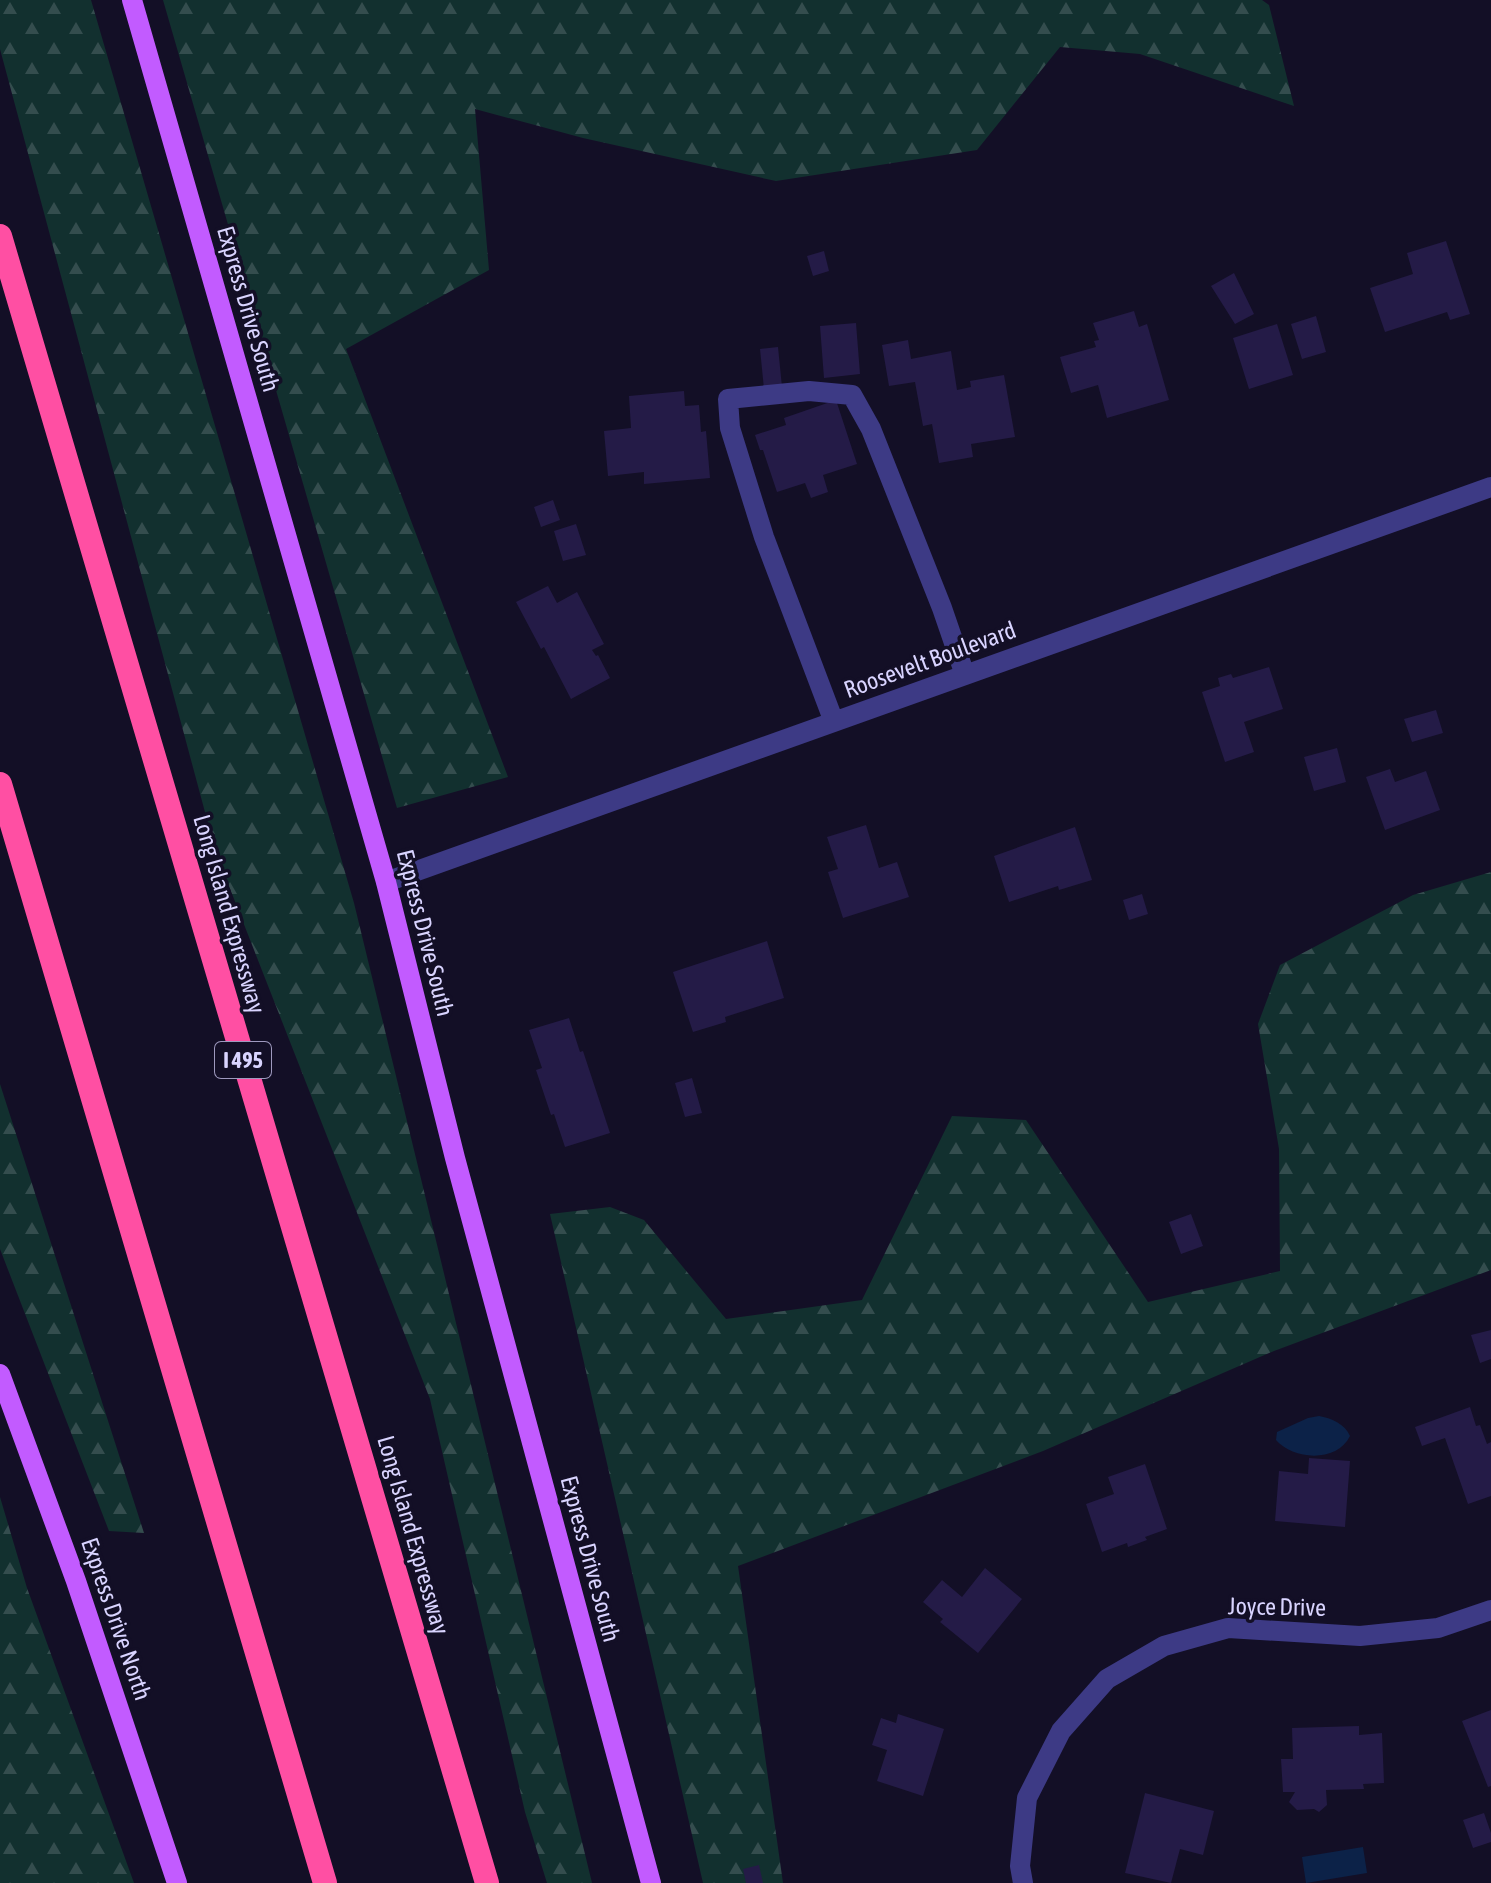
<svg xmlns="http://www.w3.org/2000/svg" width="1491" height="1883" font-family="'Asap Condensed',sans-serif">
<defs>
<pattern id="forest-firs" width="22" height="20" patternUnits="userSpaceOnUse" patternTransform="scale(2)"><rect width="22" height="20" fill="#12302f"/><path d="M5 1l3.5 6h-7zM16 11l3.5 6h-7z" fill="#344d4e"/></pattern>
</defs>
<rect width="100%" height="100%" fill="#130f26"/>
<path fill="url(#forest-firs)" d="M 0,0 L 91,0 L 354,903 L 592,1883 L 547,1883 L 525,1812 L 430,1399 L 216,853 L 0,49 Z
M 163,0 L 1262,0 L 1269,5 L 1294,106 L 1140,54 L 1060,47 L 977,150 L 776,181 L 583,138 L 475,109 L 489,270 L 346,349 L 508,777 L 397,808 Z
M 1491,872 L 1491,1270 L 1274,1351 L 1043,1451 L 738,1566 L 783,1883 L 703,1883 L 550,1214 L 610,1207 L 644,1220 L 726,1319 L 862,1300 L 952,1116 L 1026,1120 L 1148,1302 L 1280,1271 L 1279,1149 L 1258,1024 L 1280,965 L 1413,895 Z
M 0,1084 L 144,1533 L 109,1531 L 0,1249 Z
M 0,1497 L 27,1588 L 134,1883 L 0,1883 Z"/>
<path fill="#0c2248" d="M 1319,1416 C 1331,1418 1345,1424 1350,1436 C 1337,1463 1293,1460 1276,1440 L 1277,1432 L 1308,1418 Z
M 1363,1847 L 1367,1873 L 1306,1883 L 1302,1857 Z"/>
<path fill="#241b47" d="M 1446,241 L 1470,314 L 1450,320 L 1447,312 L 1385,332 L 1370,288 L 1413,274 L 1407,253 Z
M 824,251 L 829,271 L 813,276 L 807,256 Z
M 1234,273 L 1254,314 L 1235,324 L 1211,286 Z
M 1134,311 L 1139,327 L 1147,324 L 1169,400 L 1107,418 L 1098,385 L 1071,393 L 1060,357 L 1096,347 L 1094,341 L 1099,340 L 1093,323 Z
M 1316,316 L 1326,352 L 1302,359 L 1291,324 Z
M 856,323 L 860,374 L 824,378 L 820,326 Z
M 1277,324 L 1293,375 L 1249,389 L 1233,338 Z
M 908,340 L 911,359 L 951,351 L 957,390 L 971,387 L 970,381 L 1004,375 L 1015,437 L 971,444 L 973,457 L 939,463 L 932,424 L 923,426 L 915,382 L 889,386 L 882,345 Z
M 778,347 L 782,387 L 764,389 L 760,349 Z
M 684,391 L 685,406 L 699,405 L 701,432 L 706,431 L 710,478 L 644,484 L 644,472 L 608,476 L 604,431 L 631,428 L 629,396 Z
M 836,400 L 857,464 L 823,475 L 828,492 L 811,498 L 805,483 L 777,492 L 763,450 L 760,450 L 755,435 L 786,425 L 784,418 Z
M 553,500 L 560,520 L 541,527 L 534,507 Z
M 576,524 L 586,555 L 563,561 L 554,531 Z
M 548,586 L 557,603 L 577,592 L 604,644 L 592,650 L 596,656 L 598,655 L 610,678 L 571,699 L 544,647 L 541,649 L 516,602 Z
M 1269,667 L 1283,709 L 1244,722 L 1254,752 L 1225,762 L 1202,692 L 1220,686 L 1218,678 L 1231,674 L 1233,678 Z
M 1436,710 L 1443,733 L 1412,742 L 1404,719 Z
M 1337,748 L 1346,782 L 1314,791 L 1304,757 Z
M 1390,769 L 1395,782 L 1426,771 L 1440,810 L 1385,830 L 1366,777 Z
M 866,825 L 879,868 L 897,862 L 909,897 L 843,918 L 828,872 L 838,869 L 827,837 Z
M 1075,827 L 1092,880 L 1059,890 L 1058,886 L 1009,902 L 994,856 Z
M 1142,894 L 1148,914 L 1129,920 L 1123,900 Z
M 767,941 L 784,998 L 725,1017 L 726,1022 L 693,1032 L 673,972 Z
M 569,1018 L 580,1052 L 583,1051 L 610,1133 L 565,1147 L 554,1114 L 551,1115 L 536,1070 L 542,1068 L 529,1030 Z
M 692,1078 L 702,1113 L 685,1117 L 675,1083 Z
M 1191,1214 L 1203,1246 L 1181,1254 L 1169,1222 Z
M 1491,1330 L 1491,1359 L 1480,1363 L 1471,1335 Z
M 1470,1407 L 1476,1426 L 1480,1425 L 1487,1444 L 1491,1442 L 1491,1496 L 1468,1504 L 1445,1438 L 1422,1446 L 1415,1427 Z
M 1309,1458 L 1350,1461 L 1345,1527 L 1275,1521 L 1279,1471 L 1308,1474 Z
M 1145,1464 L 1167,1529 L 1145,1537 L 1147,1540 L 1128,1547 L 1127,1543 L 1102,1552 L 1086,1504 L 1114,1494 L 1108,1477 Z
M 985,1568 L 1022,1599 L 978,1653 L 940,1622 L 943,1619 L 923,1602 L 942,1580 L 962,1597 Z
M 1491,1710 L 1491,1786 L 1488,1787 L 1462,1721 Z
M 898,1714 L 944,1729 L 923,1796 L 877,1781 L 887,1750 L 872,1745 L 881,1718 L 896,1723 Z
M 1359,1726 L 1359,1735 L 1382,1733 L 1384,1783 L 1363,1784 L 1364,1789 L 1326,1790 L 1327,1805 L 1319,1812 L 1314,1809 L 1297,1810 L 1289,1802 L 1295,1792 L 1283,1792 L 1281,1759 L 1293,1759 L 1292,1728 Z
M 1145,1793 L 1214,1811 L 1203,1855 L 1180,1849 L 1171,1883 L 1125,1873 Z
M 1484,1813 L 1491,1833 L 1491,1842 L 1473,1848 L 1463,1820 Z
M 759,1865 L 763,1883 L 746,1883 L 743,1869 Z"/>
<g fill="none" stroke-linecap="round" stroke-linejoin="round">
<path stroke="#3d3a85" stroke-width="20" d="M 834,722 L 764,537 L 730,428 L 728,399 L 809,391 L 852,395 L 871,429 L 942,608 L 965,675
M 386,882 L 1491,487
M 1023,1883 L 1020,1866 L 1027,1798 L 1061,1731 L 1107,1679 L 1164,1646 L 1228,1628 L 1360,1636 L 1438,1628 L 1491,1610"/>
<path stroke="#c25bff" stroke-width="20" d="M 132,0 L 386,882 L 455,1158 L 651,1883
M 0,1374 L 76,1581 L 177,1883"/>
<path stroke="#ff4fa3" stroke-width="24" d="M 0,236 L 487,1883
M 0,784 L 325,1883"/>
</g>
<g text-anchor="middle" stroke-width="7" stroke-linejoin="round" paint-order="stroke">
<rect fill="#130f26" stroke="#9e99be" stroke-width="2" x="215" y="1042" width="56" height="36" rx="6"/>
<g font-size="22" font-weight="bold" fill="#d9d4ff">
<text x="243" y="1068">I 495</text>
</g>
<g font-size="24" fill="#d9d4ff" stroke="#130f26">
<text transform="translate(248 309) rotate(74)" y="8">Express Drive South</text>
<text transform="translate(930 660) rotate(-20)" y="8">Roosevelt Boulevard</text>
<text transform="translate(229 914) rotate(74)" y="8">Long Island Expressway</text>
<text transform="translate(425 933) rotate(76)" y="8">Express Drive South</text>
<text transform="translate(413 1535) rotate(74)" y="8">Long Island Expressway</text>
<text transform="translate(590 1559) rotate(75)" y="8">Express Drive South</text>
<text transform="translate(1277 1607) rotate(1)" y="8">Joyce Drive</text>
<text transform="translate(116 1619) rotate(71)" y="8">Express Drive North</text>
</g>
</g>
</svg>
